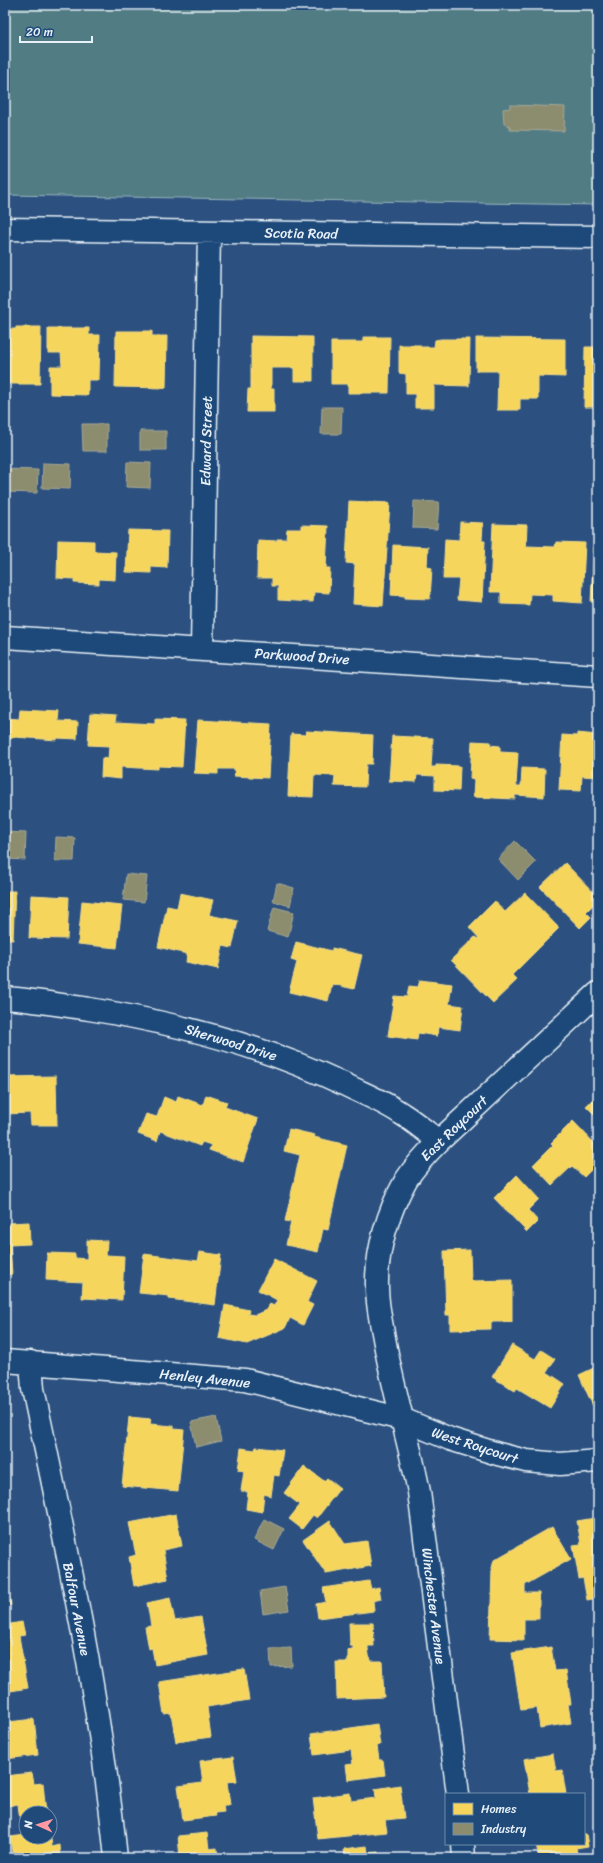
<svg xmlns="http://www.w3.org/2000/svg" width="603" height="1863" font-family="Sriracha,sans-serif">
<rect width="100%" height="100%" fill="#2c507f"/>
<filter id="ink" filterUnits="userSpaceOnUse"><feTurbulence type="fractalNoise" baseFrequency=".025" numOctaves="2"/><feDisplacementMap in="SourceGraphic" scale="8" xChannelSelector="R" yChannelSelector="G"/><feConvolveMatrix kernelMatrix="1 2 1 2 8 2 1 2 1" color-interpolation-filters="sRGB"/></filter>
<g filter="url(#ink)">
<path fill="#517c84" stroke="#9cb6be" d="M 5,5 L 598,5 L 598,205 L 5,195 Z"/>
<path fill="#f6d55c" stroke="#f2dd8b" d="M 16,327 L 41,327 L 40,384 L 7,384 L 5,329 L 16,329 Z
M 48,328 L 89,328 L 89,335 L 100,335 L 99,380 L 88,380 L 88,395 L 50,394 L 50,366 L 62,366 L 61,353 L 48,353 Z
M 116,331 L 152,331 L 152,336 L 167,336 L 166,388 L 115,387 Z
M 251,336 L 313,337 L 313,381 L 294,381 L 294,368 L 271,368 L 271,389 L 274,389 L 274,412 L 247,412 L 248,389 L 251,389 Z
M 363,337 L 390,337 L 389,393 L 348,393 L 348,384 L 331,384 L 331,342 L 363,342 Z
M 476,338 L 565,339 L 565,377 L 538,376 L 538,399 L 520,399 L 520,410 L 497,410 L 498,371 L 476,371 Z
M 441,339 L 470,339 L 469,386 L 434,385 L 434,408 L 415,408 L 415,394 L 406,394 L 406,374 L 399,373 L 399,345 L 420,345 L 420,347 L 434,347 L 435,340 Z
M 585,347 L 598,347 L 598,407 L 584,407 Z
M 349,501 L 390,503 L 383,606 L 353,604 L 355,564 L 346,563 Z
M 460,522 L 483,523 L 482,541 L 485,541 L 482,602 L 457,600 L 459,579 L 443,579 L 445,539 L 459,540 Z
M 493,524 L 527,525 L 526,546 L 555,547 L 556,542 L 585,543 L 582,603 L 553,601 L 553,595 L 530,594 L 529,605 L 501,604 L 501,592 L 490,592 Z
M 5,525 L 7,525 L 5,579 Z
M 301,525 L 328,526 L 326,568 L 330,568 L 329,593 L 314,592 L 313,602 L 278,600 L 278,586 L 272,586 L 272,578 L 257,578 L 258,540 L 277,541 L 277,539 L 286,539 L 287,529 L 301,529 Z
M 128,530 L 168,531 L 167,568 L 151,567 L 151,573 L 126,572 Z
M 58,540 L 94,541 L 94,551 L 116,552 L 115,580 L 99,579 L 99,584 L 74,583 L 74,579 L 57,578 Z
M 594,544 L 598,544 L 598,602 L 591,602 Z
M 393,545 L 428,547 L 427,567 L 432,568 L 430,599 L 405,598 L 405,596 L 391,595 Z
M 20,709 L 59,711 L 58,721 L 78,722 L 77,739 L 57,738 L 57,740 L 14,737 L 5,742 L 5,716 L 6,718 L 19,719 Z
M 90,714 L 116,716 L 115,722 L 155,724 L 155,719 L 185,720 L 182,767 L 158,766 L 158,769 L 121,767 L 121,779 L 101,777 L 102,758 L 108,759 L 109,746 L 88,745 Z
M 198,720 L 271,724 L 268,778 L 234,776 L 235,769 L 218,769 L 218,774 L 194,773 Z
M 306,731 L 373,735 L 372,764 L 366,764 L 365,787 L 334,786 L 335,776 L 314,775 L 313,797 L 288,796 L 291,734 L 306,735 Z
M 577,733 L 598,735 L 598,777 L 582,776 L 581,791 L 559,790 L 562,735 L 577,736 Z
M 392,736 L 433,738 L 431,767 L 436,767 L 436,765 L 460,766 L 459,791 L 435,790 L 435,776 L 417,775 L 416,782 L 389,781 Z
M 472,741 L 491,742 L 490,745 L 500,746 L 500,752 L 518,753 L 516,786 L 521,786 L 522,768 L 545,769 L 544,797 L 515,795 L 515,799 L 473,797 L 474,780 L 470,779 Z
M 565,863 L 598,897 L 598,900 L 586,912 L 591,917 L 580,928 L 540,887 Z
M 5,891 L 15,891 L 13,940 L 5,939 Z
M 180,893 L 213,900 L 209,915 L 238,921 L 232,948 L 223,946 L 218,969 L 186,962 L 187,954 L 158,947 L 167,906 L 177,908 Z
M 525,893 L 559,928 L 512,975 L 517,980 L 493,1003 L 451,960 L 475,937 L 478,939 L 479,938 L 469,927 L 495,901 L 505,912 Z
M 31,895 L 69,897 L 67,939 L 29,938 Z
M 82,901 L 122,905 L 117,948 L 78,944 Z
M 296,942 L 332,951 L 332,948 L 362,955 L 354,989 L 332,984 L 328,1001 L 289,992 L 297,962 L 291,960 Z
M 420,980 L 452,984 L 449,1004 L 463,1006 L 460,1030 L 438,1027 L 437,1036 L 418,1033 L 417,1040 L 388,1036 L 394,996 L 407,997 L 409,986 L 418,987 Z
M 56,1076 L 57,1125 L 31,1125 L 30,1113 L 5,1114 L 5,1077 Z
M 206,1095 L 227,1102 L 225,1107 L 258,1119 L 243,1162 L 209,1150 L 211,1145 L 202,1142 L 200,1146 L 160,1131 L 157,1141 L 138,1134 L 146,1114 L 157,1117 L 164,1097 L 176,1102 L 178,1096 L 203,1105 Z
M 598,1095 L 598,1118 L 586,1106 Z
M 573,1121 L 598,1147 L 598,1163 L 584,1177 L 572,1166 L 552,1185 L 533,1165 L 553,1145 L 551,1143 Z
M 289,1129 L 315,1135 L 314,1137 L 347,1145 L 328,1230 L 323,1229 L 318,1252 L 286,1245 L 291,1222 L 285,1221 L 300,1155 L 284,1151 Z
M 517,1175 L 539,1199 L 528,1210 L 538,1221 L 527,1232 L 494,1198 Z
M 29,1222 L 30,1244 L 10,1245 L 12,1274 L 5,1275 L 5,1238 L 9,1238 L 9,1223 Z
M 87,1240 L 107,1241 L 106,1255 L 124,1256 L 122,1300 L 82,1298 L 83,1282 L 46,1280 L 47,1253 L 75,1254 L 75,1258 L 87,1259 Z
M 470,1250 L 471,1281 L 512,1280 L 512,1322 L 491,1322 L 491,1329 L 450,1330 L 450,1315 L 446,1315 L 444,1251 Z
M 200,1252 L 221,1255 L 215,1305 L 169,1299 L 169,1296 L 139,1293 L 144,1254 L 198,1261 Z
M 274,1259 L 317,1281 L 307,1302 L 313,1305 L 303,1325 L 290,1318 L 285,1328 L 247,1344 L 219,1338 L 225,1305 L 249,1310 L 248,1314 L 255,1315 L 266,1310 L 270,1304 L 274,1306 L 277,1300 L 258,1290 Z
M 512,1345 L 535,1359 L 541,1350 L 555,1359 L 547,1372 L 565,1384 L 550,1408 L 517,1388 L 515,1391 L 492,1377 Z
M 598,1366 L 598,1403 L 593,1406 L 579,1375 Z
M 129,1417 L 151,1419 L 150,1424 L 174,1426 L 174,1429 L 184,1430 L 178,1491 L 122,1486 Z
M 256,1447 L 283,1450 L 279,1476 L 274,1475 L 271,1496 L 264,1494 L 262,1512 L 246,1509 L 248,1492 L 241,1491 L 244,1471 L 238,1470 L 241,1448 L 255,1450 Z
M 304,1466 L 324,1481 L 327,1478 L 340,1488 L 317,1518 L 313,1515 L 302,1529 L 289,1519 L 300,1505 L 284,1493 Z
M 176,1514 L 182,1546 L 163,1550 L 168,1579 L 134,1586 L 129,1557 L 136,1555 L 129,1523 Z
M 595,1518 L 596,1525 L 598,1525 L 598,1598 L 587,1600 L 583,1578 L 579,1579 L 573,1545 L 581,1544 L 577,1521 Z
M 330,1521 L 345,1544 L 367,1541 L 371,1566 L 326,1574 L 303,1540 Z
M 552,1527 L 571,1559 L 525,1585 L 525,1593 L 539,1593 L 539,1619 L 524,1619 L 524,1640 L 490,1639 L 492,1568 L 494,1560 Z
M 5,1578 L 11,1605 L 5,1606 Z
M 369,1581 L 371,1589 L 379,1587 L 381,1599 L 373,1601 L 374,1611 L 318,1618 L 316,1604 L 326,1602 L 323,1588 Z
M 170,1598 L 175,1621 L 201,1617 L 208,1655 L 155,1665 L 152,1648 L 149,1649 L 145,1627 L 151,1626 L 147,1603 Z
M 22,1622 L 25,1635 L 19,1636 L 28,1688 L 5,1692 L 5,1625 Z
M 349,1623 L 373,1623 L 374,1646 L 368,1646 L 368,1649 L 370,1661 L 382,1661 L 384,1697 L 337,1699 L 336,1662 L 348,1662 L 348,1650 L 353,1650 L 353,1646 L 350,1646 Z
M 551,1647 L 555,1671 L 566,1670 L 571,1704 L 568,1704 L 571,1723 L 540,1728 L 537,1708 L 521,1710 L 512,1653 Z
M 244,1669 L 249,1700 L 207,1707 L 211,1737 L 176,1742 L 171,1713 L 164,1714 L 159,1682 Z
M 5,1707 L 6,1707 L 8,1722 L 34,1719 L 38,1755 L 5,1759 Z
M 377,1724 L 380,1745 L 377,1746 L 379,1760 L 383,1760 L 385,1775 L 348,1780 L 346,1765 L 353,1764 L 351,1750 L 314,1755 L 311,1734 Z
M 553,1754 L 556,1771 L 562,1770 L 566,1794 L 530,1794 L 524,1759 Z
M 233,1757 L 237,1781 L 227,1782 L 230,1805 L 223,1806 L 224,1812 L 215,1813 L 216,1816 L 183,1820 L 178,1786 L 203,1783 L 200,1761 Z
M 32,1773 L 34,1784 L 43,1783 L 46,1813 L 26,1813 L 26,1822 L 20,1822 L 18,1804 L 8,1806 L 5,1776 Z
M 400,1785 L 404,1818 L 385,1820 L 387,1832 L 318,1839 L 313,1798 L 350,1793 L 351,1801 L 376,1798 L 375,1789 Z
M 50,1832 L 52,1847 L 60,1845 L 61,1858 L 20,1858 L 19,1852 L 12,1852 L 10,1837 L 26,1835 L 26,1837 L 50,1837 Z
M 207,1833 L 209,1849 L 217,1848 L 218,1858 L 180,1858 L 178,1836 Z
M 584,1834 L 586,1834 L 588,1846 L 576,1848 L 578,1858 L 539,1858 L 536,1844 L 584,1844 Z
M 367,1846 L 368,1853 L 379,1852 L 380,1858 L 345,1858 L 344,1849 Z"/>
<path fill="#8c8c6e" stroke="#a8aa97" d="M 510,105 L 565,107 L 564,131 L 510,130 L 510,126 L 504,124 L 503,109 L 510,108 Z
M 322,407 L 342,407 L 341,434 L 321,434 Z
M 82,424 L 107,424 L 107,451 L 83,451 Z
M 140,431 L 166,431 L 166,450 L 140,450 Z
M 127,462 L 151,463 L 150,488 L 126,487 Z
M 43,463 L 71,464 L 70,489 L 42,488 Z
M 5,469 L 38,470 L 37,493 L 5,492 Z
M 414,501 L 439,502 L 437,529 L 413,528 Z
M 5,832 L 26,833 L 25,860 L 5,859 Z
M 56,837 L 75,838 L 74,861 L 55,861 Z
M 515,841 L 536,862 L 518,880 L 498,859 Z
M 126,874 L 147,876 L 144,902 L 123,900 Z
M 277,883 L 294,888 L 290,906 L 273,901 Z
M 274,907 L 294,912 L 288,937 L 267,931 Z
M 216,1417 L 221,1441 L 196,1447 L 191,1422 Z
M 264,1519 L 284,1529 L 274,1550 L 254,1540 Z
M 285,1587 L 289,1610 L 263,1614 L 260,1591 Z
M 291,1648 L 292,1666 L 271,1667 L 270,1649 Z
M 598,1785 L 598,1808 L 594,1786 Z"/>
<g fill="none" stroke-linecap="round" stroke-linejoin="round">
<g stroke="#e8f1f8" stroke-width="25">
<path id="minor" d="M 5,229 L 598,237
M 5,637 L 598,676
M 202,650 L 209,232
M 5,998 C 33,1000 61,1005 89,1009 C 178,1023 264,1046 346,1085 C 364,1094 385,1102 402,1114 C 415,1122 426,1132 439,1141
M 5,1361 L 245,1380 L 402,1419 L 450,1439 L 498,1454 L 526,1461 L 560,1464 L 598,1461
M 31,1362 L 33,1389 C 66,1544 100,1700 116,1858
M 458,1794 L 419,1492 C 409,1440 393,1390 384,1338 C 381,1322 377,1305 377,1287 C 376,1251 388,1212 406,1180 C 415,1166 427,1153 439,1141 L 598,993
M 463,1844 L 464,1858"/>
</g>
<use href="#minor" stroke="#1f4a7a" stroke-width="22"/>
</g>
</g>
<g text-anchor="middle" stroke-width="4" stroke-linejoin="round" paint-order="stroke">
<g font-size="14" fill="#e8f1f8" stroke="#1f4a7a">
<text transform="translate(301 233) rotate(1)" y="5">Scotia Road</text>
<text transform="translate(206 441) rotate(-89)" y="5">Edward Street</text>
<text transform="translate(302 656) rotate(4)" y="5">Parkwood Drive</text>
<text transform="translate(231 1042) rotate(17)" y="5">Sherwood Drive</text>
<text transform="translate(454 1128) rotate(-44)" y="5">East Roycourt</text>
<text transform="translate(205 1378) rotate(6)" y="5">Henley Avenue</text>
<text transform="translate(475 1445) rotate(18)" y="5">West Roycourt</text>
<text transform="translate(434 1606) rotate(83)" y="5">Winchester Avenue</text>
<text transform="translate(77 1609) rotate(79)" y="5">Balfour Avenue</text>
</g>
</g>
<rect width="603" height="1863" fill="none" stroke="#1f4a7a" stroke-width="20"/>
<rect x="10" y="10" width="583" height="1843" fill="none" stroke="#e8f1f8" stroke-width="1.5" filter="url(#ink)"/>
<rect x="445" y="1793" width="140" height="52" fill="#1f4a7a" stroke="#6f8dac"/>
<rect x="453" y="1803" width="20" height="12" fill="#f6d55c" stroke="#6f8dac"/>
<text x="481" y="1813" font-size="12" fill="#e8f1f8">Homes</text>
<rect x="453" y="1823" width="20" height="12" fill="#8c8c6e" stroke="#6f8dac"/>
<text x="481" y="1833" font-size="12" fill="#e8f1f8">Industry</text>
<g transform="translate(38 1825) rotate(273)"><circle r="19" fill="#1f4a7a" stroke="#6f8dac"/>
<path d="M0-3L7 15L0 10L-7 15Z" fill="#ff9aa2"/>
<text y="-6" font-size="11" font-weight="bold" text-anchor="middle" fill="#e8f1f8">N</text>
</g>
<path d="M20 36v6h72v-6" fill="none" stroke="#e8f1f8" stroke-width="2"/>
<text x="26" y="36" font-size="12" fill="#e8f1f8" stroke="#1f4a7a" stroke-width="3" paint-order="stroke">20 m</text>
</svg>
